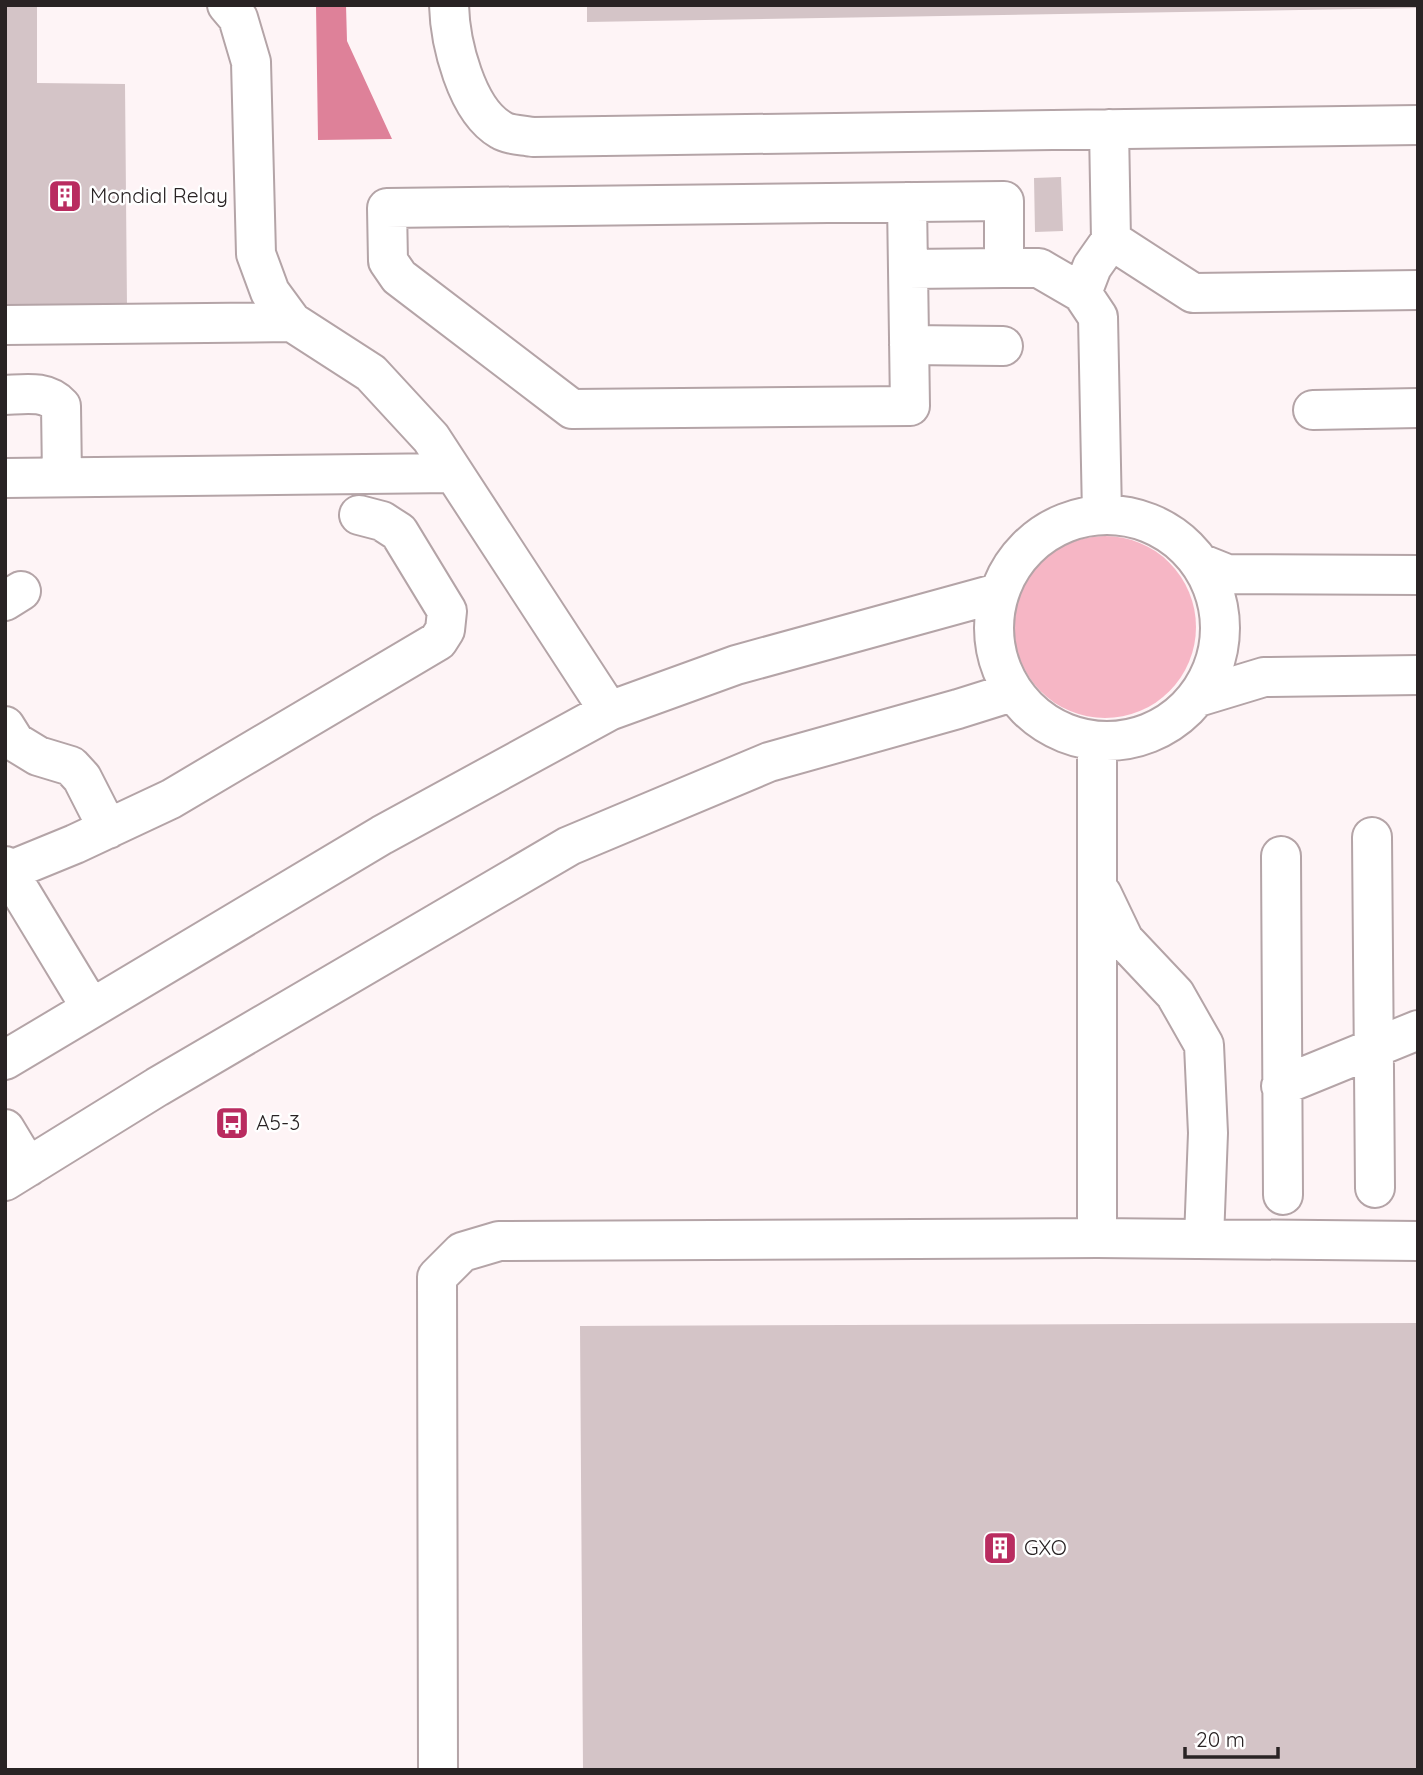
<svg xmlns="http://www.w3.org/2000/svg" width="1423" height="1775" font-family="Quicksand,sans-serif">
<rect width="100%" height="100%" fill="#fef4f6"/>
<path fill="#f6b6c5" d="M1014 627a91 91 0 1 1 182 0a91 91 0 1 1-182 0Z"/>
<path fill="#de8199" d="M 316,5 L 346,5 L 347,41 L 392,139 L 318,140 Z"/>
<path fill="#d4c4c7" d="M 5,5 L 37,5 L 37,83 L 125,84 L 127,308 L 5,309 Z
M 587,5 L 1418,5 L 1418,8 L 587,22 Z
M 1061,177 L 1063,231 L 1035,232 L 1034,178 Z
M 1418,1323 L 1418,1770 L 583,1770 L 580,1326 Z"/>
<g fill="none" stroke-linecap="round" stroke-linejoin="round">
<g stroke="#b4a4a7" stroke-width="42">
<path id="minor" d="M 227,5 L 238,18 L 251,62 L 256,254 L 270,292 L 292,322 L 371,373 L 431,438 L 609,711
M 449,5 C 450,42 466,110 501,130 C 509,135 523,135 533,137 L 1418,125
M 907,202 L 910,406 L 572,409 L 399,277 L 388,261 L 387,208 L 1004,201 L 1004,268 L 1039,268 L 1082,293
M 1111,240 L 1193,293 L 1418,290
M 908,269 L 1004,268
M 5,325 L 292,322
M 909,345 L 1003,346
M 5,395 C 26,394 46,390 61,406 L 62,477
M 1313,410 L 1418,408
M 5,478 L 453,473
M 1102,514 L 1098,317 L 1082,293 L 1092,267 L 1111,240 L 1109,129
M994 628a113 113 0 1 1 226 0a113 113 0 1 1-226 0Z
M 1202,564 L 1227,574 L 1418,575
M 5,601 L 21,591
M 1198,697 L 1264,677 L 1418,675
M 5,726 L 15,742 L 38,756 L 71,766 L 82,778 L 108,829
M 1372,837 L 1375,1188
M 1281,856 L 1283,1195
M 5,866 L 91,1008
M 9,871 L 75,844 L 171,799 L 438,641 L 445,630 L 447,611 L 399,532 L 382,521 L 359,515
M 1102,894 L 1124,940 L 1175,994 L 1204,1045 L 1208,1133 L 1204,1239
M 5,1060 L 382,835 L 609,711 L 736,665 L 998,593
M 1281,1086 L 1418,1030
M 5,1129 L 28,1167
M 5,1181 L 157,1087 L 569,846 L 769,762 L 958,709 L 1012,692
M 1097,1238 L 1097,742
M 438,1770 L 437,1277 L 462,1252 L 499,1241 L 1097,1238 L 1418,1241"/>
</g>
<use href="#minor" stroke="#fff" stroke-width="38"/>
</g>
<defs>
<g id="building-square" transform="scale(1.75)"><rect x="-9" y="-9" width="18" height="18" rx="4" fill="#b92c60" stroke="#fff"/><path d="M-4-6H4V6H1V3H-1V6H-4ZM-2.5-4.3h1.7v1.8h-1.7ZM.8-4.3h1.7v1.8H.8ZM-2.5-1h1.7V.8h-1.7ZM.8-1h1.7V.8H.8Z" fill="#fff"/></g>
<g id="bus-square" transform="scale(1.75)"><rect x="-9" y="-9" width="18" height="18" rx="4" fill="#b92c60" stroke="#fff"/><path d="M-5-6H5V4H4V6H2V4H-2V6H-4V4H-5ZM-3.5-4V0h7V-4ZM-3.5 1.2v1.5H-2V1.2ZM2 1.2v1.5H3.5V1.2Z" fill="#fff"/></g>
</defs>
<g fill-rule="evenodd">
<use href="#building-square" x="65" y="196"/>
<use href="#bus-square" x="232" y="1123"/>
<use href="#building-square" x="1000" y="1548"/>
</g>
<g text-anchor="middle" stroke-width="5" stroke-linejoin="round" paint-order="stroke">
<g font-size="21" fill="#292324" stroke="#fff" text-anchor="start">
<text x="90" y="203">Mondial Relay</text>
<text x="256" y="1130">A5-3</text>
<text x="1024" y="1555">GXO</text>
</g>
</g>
<rect width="1423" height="1775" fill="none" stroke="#292324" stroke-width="14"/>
<path d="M1185 1747v10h93v-10" fill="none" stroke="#292324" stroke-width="3.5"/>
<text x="1196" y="1747" font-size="21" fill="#292324" stroke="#ffffff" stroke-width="5" paint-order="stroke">20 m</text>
</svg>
